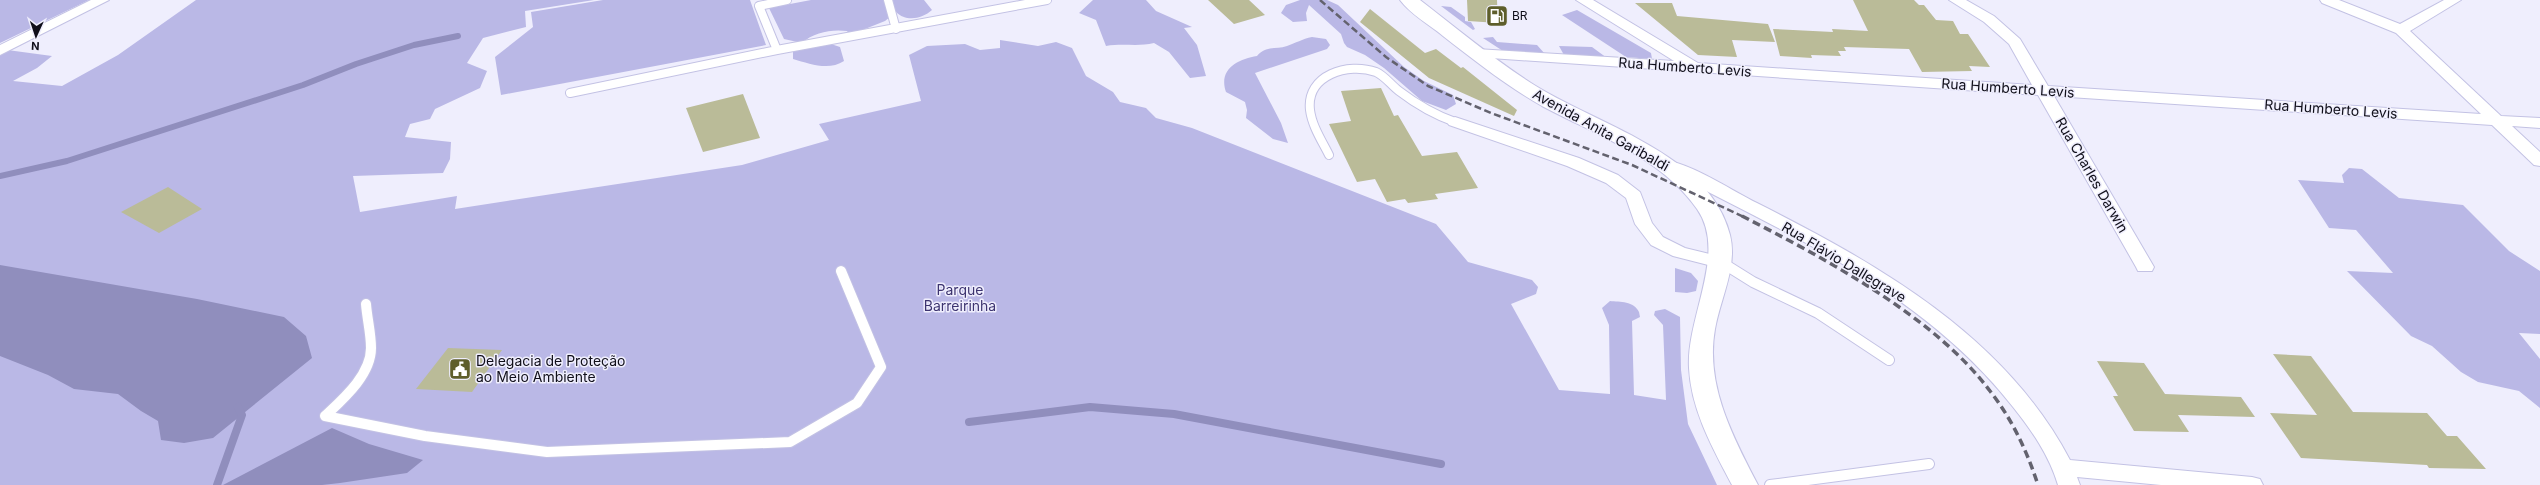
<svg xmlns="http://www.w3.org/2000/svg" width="2540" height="485" font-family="Inter,sans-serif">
<rect width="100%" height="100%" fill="#efeefd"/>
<path fill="#bab8e6" d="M 0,0 L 89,0 L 0,43 Z
M 196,0 L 594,0 L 525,11 L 526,27 L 483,38 L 467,63 L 487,71 L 480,88 L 435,109 L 430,119 L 410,124 L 405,137 L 451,142 L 450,159 L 443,173 L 353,176 L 360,212 L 457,196 L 455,209 L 742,165 L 829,140 L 819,124 L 921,101 L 909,55 L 927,46 L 965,44 L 980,50 L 1000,48 L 1000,40 L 1038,46 L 1056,42 L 1072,48 L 1086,76 L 1113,92 L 1120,102 L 1146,108 L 1156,118 L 1192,128 L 1436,224 L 1468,262 L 1532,280 L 1538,287 L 1536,294 L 1511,304 L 1559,390 L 1610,394 L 1609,325 L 1602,308 L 1610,301 C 1620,302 1634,301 1639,312 L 1640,317 L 1632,321 L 1634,395 L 1666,400 L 1663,325 L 1654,315 L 1655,311 L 1665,309 L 1680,317 L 1681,370 L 1688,424 L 1717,485 L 0,485 L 0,49 L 52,56 L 37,68 L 13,81 L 62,86 L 118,55 Z
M 603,0 L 750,0 L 766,45 L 501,95 L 495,57 L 533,27 L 531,12 Z
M 811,0 L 924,0 L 932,10 C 922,19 906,22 896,12 L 885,21 L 850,35 L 847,31 C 832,29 814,32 802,43 L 784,39 L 769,8 Z
M 1093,0 L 1146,0 L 1156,11 L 1192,27 L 1184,28 L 1197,45 L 1206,76 L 1190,78 L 1169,52 L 1154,43 C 1138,47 1123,43 1106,46 L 1096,20 L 1079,13 Z
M 1300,0 L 1327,0 L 1338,5 L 1404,67 L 1424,81 L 1453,95 L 1456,104 L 1446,110 L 1422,101 L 1384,68 L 1365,55 L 1347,47 L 1344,43 L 1341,34 L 1309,5 L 1306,13 L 1307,21 L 1293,22 L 1281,13 L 1286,5 Z
M 1441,6 L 1451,7 L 1465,17 L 1465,21 L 1471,22 L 1475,29 L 1473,30 Z
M 1577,10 L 1651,53 L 1652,59 L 1626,57 L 1562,15 Z
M 1312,37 L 1326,39 L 1330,45 L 1327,49 L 1255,73 L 1281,123 L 1288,143 L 1273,139 L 1246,118 L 1247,110 L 1245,102 L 1226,92 C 1218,69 1238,59 1257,56 C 1266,45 1276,50 1287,46 C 1296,43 1302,39 1312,37 Z
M 1493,37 L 1497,42 L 1537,45 L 1545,54 L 1503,51 L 1483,38 Z
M 825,42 L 840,47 L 844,61 C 829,71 810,64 793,59 L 793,51 Z
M 1559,46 L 1592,47 L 1607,58 L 1564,55 Z
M 2349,168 L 2362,169 L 2399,198 L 2463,205 L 2509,251 L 2540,271 L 2540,334 L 2519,333 L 2540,359 L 2540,408 L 2519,391 L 2478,382 L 2461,372 L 2432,346 L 2411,336 L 2347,271 L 2393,273 L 2356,230 L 2329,228 L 2298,180 L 2344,183 L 2342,175 Z
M 1675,268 L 1691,273 L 1698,281 L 1696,291 L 1687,293 L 1675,292 Z"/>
<path fill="#908ebd" d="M 0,265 L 197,299 L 284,317 L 306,336 L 312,358 L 213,438 L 184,443 L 161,440 L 158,421 L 141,411 L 118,394 L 74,389 L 48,375 L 0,356 Z
M 332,428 L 369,444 L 423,460 L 407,473 L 340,483 L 322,485 L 223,485 Z"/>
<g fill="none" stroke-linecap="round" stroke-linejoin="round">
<path stroke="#908ebd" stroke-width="6" d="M 0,176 L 67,161 L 303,85 L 356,64 L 414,45 L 458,36"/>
<path stroke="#908ebd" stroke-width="8" d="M 969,422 L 1090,407 L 1174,414 L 1441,464
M 217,485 L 242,415 L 238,407"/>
</g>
<path fill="#babb98" d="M 1208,0 L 1249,0 L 1265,15 L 1234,24 Z
M 1467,0 L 1497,0 L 1498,23 L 1468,21 Z
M 1853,0 L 1914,0 L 1919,5 L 1924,5 L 1936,20 L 1953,21 L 1960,34 L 1968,34 L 1990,67 L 1969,66 L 1972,71 L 1922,72 L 1909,49 L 1844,47 L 1846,51 L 1838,51 L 1841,56 L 1811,55 L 1812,58 L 1780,56 L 1773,29 L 1833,32 L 1832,29 L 1868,31 Z
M 1635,3 L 1672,3 L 1677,16 L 1768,24 L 1775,42 L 1732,40 L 1737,57 L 1698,55 Z
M 1370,9 L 1425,53 L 1436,49 L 1461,68 L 1463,67 L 1517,110 L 1514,116 L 1429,78 L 1360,22 Z
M 1381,88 L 1394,116 L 1398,115 L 1422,156 L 1457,152 L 1478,188 L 1435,194 L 1438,199 L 1408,203 L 1405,199 L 1387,202 L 1375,179 L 1357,182 L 1329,124 L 1351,121 L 1341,91 Z
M 743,94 L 760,138 L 703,152 L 686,108 Z
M 168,187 L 202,209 L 159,233 L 121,212 Z
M 448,348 L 502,350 L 472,392 L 416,389 Z
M 2273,354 L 2311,356 L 2353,412 L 2427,413 L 2447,436 L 2457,436 L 2486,469 L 2429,468 L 2427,465 L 2301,458 L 2270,413 L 2317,415 Z
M 2097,361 L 2144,363 L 2165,394 L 2241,397 L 2255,417 L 2178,415 L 2189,432 L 2134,431 L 2113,396 L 2118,396 Z"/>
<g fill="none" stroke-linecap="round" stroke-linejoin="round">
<g stroke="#c3c2e4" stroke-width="10">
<path id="service-far1" d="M 888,0 L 896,29
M 777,50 L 759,6 L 787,0
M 570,93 L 777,50 L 1047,0
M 1329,155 C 1322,141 1312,126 1310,110 C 1306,75 1348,62 1376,72 C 1385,76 1391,85 1399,91 C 1416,104 1435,115 1455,122"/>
</g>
<g stroke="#c3c2e4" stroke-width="12">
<path id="service" d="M 1721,262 L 1753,282 L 1818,313 L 1889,360
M 366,304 C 367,318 371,333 371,348 C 371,375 343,399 325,416 L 425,436 L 547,452 L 790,442 L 857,403 L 881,367 L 841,271
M 1770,485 L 1929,464"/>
</g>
<g stroke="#c3c2e4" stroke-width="2">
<path id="minor" d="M 91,0 L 109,0 L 0,55 L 0,45 Z
M 1576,0 L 1593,0 L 1698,63 L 2032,85 L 2009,44 L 1984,22 L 1949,0 L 1966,0 L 1994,16 L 2020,39 L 2048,86 L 2481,114 L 2396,33 L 2322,3 L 2320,0 L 2339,0 L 2400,24 L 2444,0 L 2461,0 L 2410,31 L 2501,116 L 2540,118 L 2540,128 L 2512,126 L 2540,152 L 2540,166 L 2534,165 L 2492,125 L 2054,96 L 2154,267 L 2152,271 L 2138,271 L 2136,267 L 2038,95 L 1476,57 L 1469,53 L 1476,49 L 1674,61 Z
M 1455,117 L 1579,158 L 1618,175 L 1640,192 L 1652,223 L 1663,237 L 1685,248 L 1726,258 L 1729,262 L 1726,266 L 1720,268 L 1673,256 L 1651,245 L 1635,224 L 1626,198 L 1606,183 L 1567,166 L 1449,125 L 1447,122 Z
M 1673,162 C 1698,168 1733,191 1757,203 C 1878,264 2005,336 2070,460 L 2252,477 L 2260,479 L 2263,485 L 2161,485 L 2077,477 L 2080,485 L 2058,485 C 2049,455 2032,431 2013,407 C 1925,294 1791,235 1667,171 L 1665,167 L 1667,163 Z"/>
</g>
<g stroke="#c3c2e4" stroke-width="2">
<path id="secondary" d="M 1400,0 L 1420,0 C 1456,28 1492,58 1531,83 C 1594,124 1710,153 1730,235 C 1738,267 1720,299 1715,329 C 1705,385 1733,437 1758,485 L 1732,485 C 1713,449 1691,410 1689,368 C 1686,317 1728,253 1697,209 C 1661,157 1596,135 1542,106 C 1507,86 1475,61 1443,36 C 1430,25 1410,14 1400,0 Z"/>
</g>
<use href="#service-far1" stroke="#fff" stroke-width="8"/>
<use href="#service" stroke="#fff" stroke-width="10"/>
<use href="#minor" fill="#fff" fill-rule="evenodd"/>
<use href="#secondary" fill="#fff" fill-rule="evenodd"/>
<path stroke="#63626e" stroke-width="2.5" stroke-dasharray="7 3.5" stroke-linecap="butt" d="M 1320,0 L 1386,57 L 1428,86 L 1491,113 L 1632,165 L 1744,217"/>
<path stroke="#63626e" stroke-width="3.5" stroke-dasharray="8 4.5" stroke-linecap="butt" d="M 1742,216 C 1824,258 1934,316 1990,391 C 2012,419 2027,451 2038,485"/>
</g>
<defs>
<g id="fuel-square" transform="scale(1.15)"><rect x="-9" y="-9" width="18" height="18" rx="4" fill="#5e5e2b" stroke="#efeefd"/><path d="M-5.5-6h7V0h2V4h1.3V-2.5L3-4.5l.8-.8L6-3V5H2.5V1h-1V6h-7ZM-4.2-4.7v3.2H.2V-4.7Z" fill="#fff"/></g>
<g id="civic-square" transform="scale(1.15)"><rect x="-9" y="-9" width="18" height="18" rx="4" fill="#5e5e2b" stroke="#efeefd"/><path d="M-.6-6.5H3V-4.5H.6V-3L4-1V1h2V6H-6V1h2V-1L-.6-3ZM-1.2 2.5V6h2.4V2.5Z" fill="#fff"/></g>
</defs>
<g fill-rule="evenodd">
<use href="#fuel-square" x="1497" y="16"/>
<use href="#civic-square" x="460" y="369"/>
</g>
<g text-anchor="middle" stroke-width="3" stroke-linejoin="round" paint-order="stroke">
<g font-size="12" fill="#100f1a" stroke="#efeefd" text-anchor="start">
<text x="1512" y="20">BR</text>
</g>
<g font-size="14" fill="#100f1a" stroke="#efeefd">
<text transform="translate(1685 67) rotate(4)" y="5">Rua Humberto Levis</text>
<text transform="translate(2008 88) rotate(4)" y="5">Rua Humberto Levis</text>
<text transform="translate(2331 109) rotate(4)" y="5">Rua Humberto Levis</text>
<text transform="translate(1601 130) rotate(29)" y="5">Avenida Anita Garibaldi</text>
<text transform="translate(2092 175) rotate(60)" y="5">Rua Charles Darwin</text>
<text transform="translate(1844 262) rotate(31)" y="5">Rua Flávio Dallegrave</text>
</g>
<g font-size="14" fill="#3d3470" stroke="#efeefd">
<text x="960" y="295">Parque<tspan x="960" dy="16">Barreirinha</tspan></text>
</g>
<g font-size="14" fill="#100f1a" stroke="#efeefd" text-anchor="start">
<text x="476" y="366">Delegacia de Proteção<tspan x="476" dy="16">ao Meio Ambiente</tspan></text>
</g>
</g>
<g transform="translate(36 36) rotate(183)" stroke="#efeefd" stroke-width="3" paint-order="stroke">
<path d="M0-3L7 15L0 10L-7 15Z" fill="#100f1a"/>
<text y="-6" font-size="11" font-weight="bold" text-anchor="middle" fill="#100f1a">N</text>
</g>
</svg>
